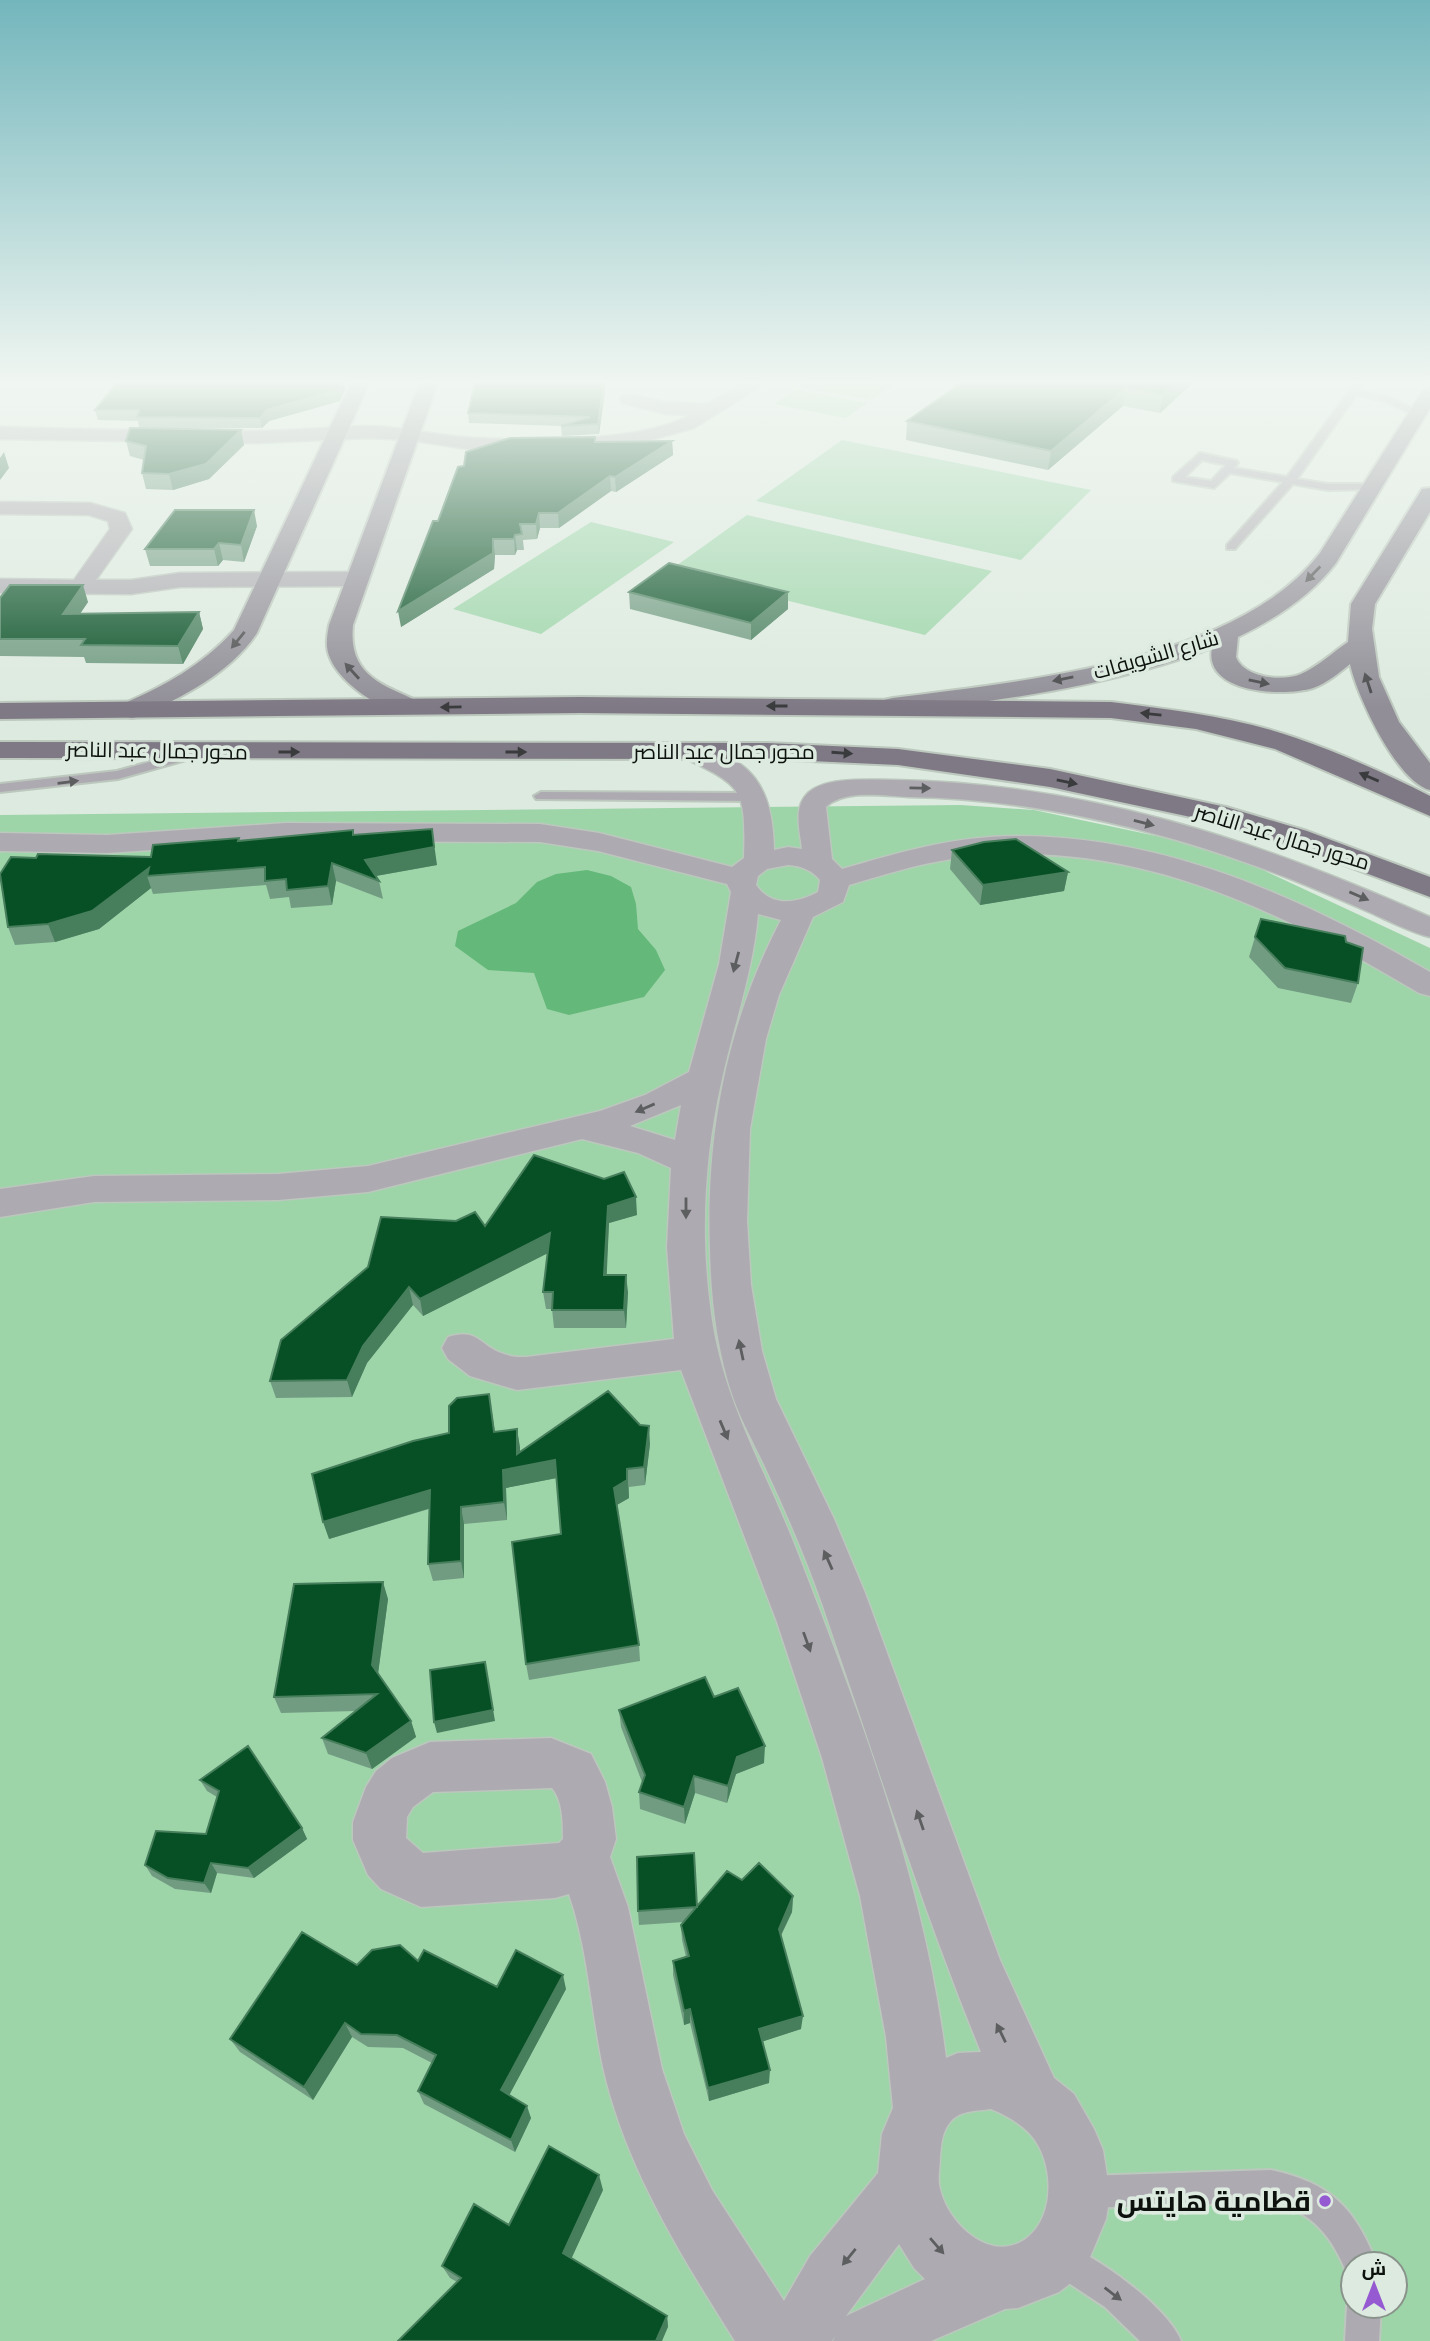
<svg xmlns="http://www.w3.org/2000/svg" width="1430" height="2341" font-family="'Public Sans',Cairo,sans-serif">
<rect width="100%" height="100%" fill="#ddeadf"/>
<path fill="#9dd5a9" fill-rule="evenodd" d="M 813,379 L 856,379 L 892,386 L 871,400 L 801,387 Z
M 796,390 L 797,390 L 867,403 L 845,418 L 774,404 Z
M 842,440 L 1091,490 L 1021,560 L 756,501 Z
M 747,515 L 992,571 L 925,635 L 669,571 Z
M 591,522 L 674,542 L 541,634 L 453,609 Z
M 961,805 L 1034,810 L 1208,847 L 1261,869 L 1430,948 L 1430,2341 L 0,2341 L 0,815 ZM 1353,2264 L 1395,2264 L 1395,2306 L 1353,2306 Z"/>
<path fill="#64b879" d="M 587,870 L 611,876 L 631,887 L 636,904 L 638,929 L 656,950 L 665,970 L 644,997 L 569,1015 L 547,1009 L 534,973 L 488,970 L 455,946 L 458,931 L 516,903 L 537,882 L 556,874 Z"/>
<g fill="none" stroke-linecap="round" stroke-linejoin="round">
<g stroke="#bcc7bd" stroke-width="4">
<path id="service" d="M 1358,379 L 1367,379 L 1360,390 L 1390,397 L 1422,413 L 1414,415 L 1384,401 L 1356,395 L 1297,479 L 1328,484 L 1371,484 L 1376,487 L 1375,489 L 1328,490 L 1293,484 L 1235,549 L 1227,549 L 1227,545 L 1283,482 L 1230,473 L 1214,488 L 1173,481 L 1173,477 L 1200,453 L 1237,461 L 1238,463 L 1234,468 L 1287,477 ZM 1202,460 L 1226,465 L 1211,481 L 1185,477 Z
M 199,748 L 204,749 L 204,755 L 118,779 L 0,792 L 0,784 L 117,771 Z
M 541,792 L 753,793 L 760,797 L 753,801 L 536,799 L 534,796 Z
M 1271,2170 C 1331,2183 1355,2208 1377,2264 L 1353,2264 L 1353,2278 L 1348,2276 C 1333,2238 1313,2211 1271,2202 L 1083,2208 L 1072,2203 L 1067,2192 L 1072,2181 L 1083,2176 Z
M 1061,2242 C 1096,2256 1167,2306 1181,2341 L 1140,2341 L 1105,2307 L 1049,2270 L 1045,2258 L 1049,2246 Z
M 1352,2294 L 1353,2306 L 1381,2306 L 1379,2341 L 1345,2341 L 1347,2306 Z"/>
</g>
<g stroke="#bcc7bd" stroke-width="3">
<path id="minor" d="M 750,379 L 772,379 L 694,428 L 636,444 L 589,449 L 474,450 L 410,440 L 367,438 L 255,443 L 0,439 L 0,427 C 85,429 170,432 254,431 C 291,431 328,427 365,426 C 403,426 439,437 476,438 C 531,441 643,442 690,415 L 666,414 L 623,403 L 620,399 L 623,395 L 629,394 L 666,402 L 707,404 Z
M 0,502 L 90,503 L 125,513 L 132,529 L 96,580 L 131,580 L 180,573 L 358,572 L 366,574 L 369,579 L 366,584 L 358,586 L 180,587 L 131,594 L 0,593 L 0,579 L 74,580 L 110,529 L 108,521 L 89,515 L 0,514 Z
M 691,743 C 753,758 773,788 774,850 L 788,847 L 802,849 C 800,831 793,808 807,794 C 824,776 871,780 894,780 C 1086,783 1257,840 1430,917 L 1430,937 C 1410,932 1391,922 1371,913 C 1344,901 1316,889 1288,878 C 1166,831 1039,799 908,797 C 884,796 844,789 826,807 L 832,859 L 842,869 C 900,852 959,835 1020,836 C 1169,837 1304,899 1430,972 L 1430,996 L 1419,993 C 1274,907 1126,834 952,859 C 917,864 883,875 849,885 L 843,902 L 813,917 L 779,995 L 766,1039 L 750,1129 L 747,1221 L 751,1285 L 762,1351 L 776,1399 L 834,1519 L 865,1593 L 1000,1960 L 1054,2078 L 1074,2094 L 1094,2129 L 1103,2150 L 1110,2195 L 1106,2219 L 1088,2262 L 1076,2279 L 1059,2292 L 1018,2308 L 1005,2309 L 931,2341 L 833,2341 L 835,2336 L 832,2341 L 735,2341 C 681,2255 626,2168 603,2067 C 591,2010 588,1949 569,1894 L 555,1898 L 421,1907 L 381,1889 L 368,1875 L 353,1840 L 353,1822 L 366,1787 L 376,1771 L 392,1758 L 430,1742 L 551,1738 L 591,1754 L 605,1782 L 612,1807 L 616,1839 L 610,1857 L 628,1907 L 662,2069 L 684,2134 L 712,2190 L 784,2301 L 810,2256 L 878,2173 L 882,2134 L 893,2108 L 886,2037 L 860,1896 L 822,1758 L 777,1622 L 681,1370 L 517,1390 L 470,1376 L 448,1359 L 442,1348 L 448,1337 C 478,1327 479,1346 504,1354 C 511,1357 519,1357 526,1357 L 674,1339 L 667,1247 L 671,1168 L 638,1153 L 582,1139 L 368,1192 L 278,1200 L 94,1202 L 0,1217 L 0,1189 L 94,1176 L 278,1174 L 368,1166 L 600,1111 L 645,1095 L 689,1072 L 719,964 L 731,892 L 727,884 L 598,851 L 540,842 L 286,841 L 107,853 L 0,851 L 0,833 L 107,835 L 286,823 L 540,824 L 599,833 L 732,867 L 744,858 C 746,788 743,786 682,757 L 678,751 L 682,745 ZM 788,865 C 801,866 812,870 820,880 L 818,892 C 797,903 772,908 756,885 L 758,876 L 767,869 ZM 758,914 L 781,920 C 727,1023 706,1133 710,1249 C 711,1298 717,1350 733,1397 C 742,1423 757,1448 768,1473 C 788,1516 807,1560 823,1606 C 874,1755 921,1905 981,2052 L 958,2053 L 946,2058 C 924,1882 860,1714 796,1549 C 766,1472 722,1398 711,1314 C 700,1237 704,1159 721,1083 C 733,1027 753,972 758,914 ZM 681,1105 L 675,1140 L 630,1126 ZM 552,1788 C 563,1800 563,1824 563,1839 L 559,1843 L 423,1853 L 406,1838 L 407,1817 L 413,1807 L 433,1792 ZM 991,2109 C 1006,2115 1020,2123 1031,2135 C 1054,2161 1056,2216 1027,2238 C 991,2265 948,2224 940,2189 C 937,2179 940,2167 940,2157 C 941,2144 942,2131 951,2121 C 961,2110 977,2111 991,2109 ZM 899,2244 L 914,2268 L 925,2279 L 846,2316 Z"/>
</g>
<g stroke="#bcc7bd" stroke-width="4">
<path id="secondary" d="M 353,379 L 371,379 L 257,633 C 230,673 184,696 141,716 L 132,718 L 123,716 L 119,710 L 123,704 C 164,686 203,665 234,630 Z
M 421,379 L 439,379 L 353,625 C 348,674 380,684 418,701 L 422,707 L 418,713 C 391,720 340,684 330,658 C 325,647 327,636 329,625 Z
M 1430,388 L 1430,408 L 1336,563 C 1311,596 1275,619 1238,637 L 1236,657 C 1244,678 1283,682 1301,674 C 1319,666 1333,652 1348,642 L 1351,604 L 1419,494 L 1422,489 L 1430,488 L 1430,512 L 1375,604 L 1372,629 L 1379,677 L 1399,722 L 1430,763 L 1430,790 C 1397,782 1357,696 1350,664 C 1339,673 1327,683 1313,688 C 1284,697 1203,694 1212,648 C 1110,687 1000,700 893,714 L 884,712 L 880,706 L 884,700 L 893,698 C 1021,681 1236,663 1320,553 L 1423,390 Z"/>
</g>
<g stroke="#bcc7bd" stroke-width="4">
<path id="primary" d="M 580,697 L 1111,702 C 1173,710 1237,717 1296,738 C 1342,754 1387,774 1430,796 L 1430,816 L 1275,749 L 1196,729 L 1111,718 L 580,713 L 0,719 L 0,703 Z
M 0,742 L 767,743 L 898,749 L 1050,769 L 1226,807 L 1307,831 L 1430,877 L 1430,897 L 1285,843 L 1219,823 L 1050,787 L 898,765 L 767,759 L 0,758 Z"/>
</g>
<use href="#service" fill="#adabb1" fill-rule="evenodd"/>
<use href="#minor" fill="#adabb1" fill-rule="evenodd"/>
<use href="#secondary" fill="#918e97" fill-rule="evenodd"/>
<use href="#primary" fill="#7e7984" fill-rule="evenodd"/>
</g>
<path fill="#729c82" d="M 475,379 L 605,379 L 605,392 L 599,434 L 562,436 L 561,426 L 469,423 L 468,413 L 475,383 Z
M 967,379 L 1197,379 L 1160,413 L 1123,406 L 1048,470 L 906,440 L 907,421 Z
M 345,389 L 340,401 L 269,421 L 262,428 L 139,428 L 138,421 L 98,420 L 95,410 Z
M 241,430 L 244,445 L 209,479 L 173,490 L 146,489 L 142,473 L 144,460 L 130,456 L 126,441 Z
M 672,441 L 673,455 L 616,492 L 611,491 L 559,528 L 540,528 L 537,539 L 523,540 L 524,550 L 517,550 L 515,555 L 495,555 L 494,569 L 401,627 L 438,521 L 464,466 L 596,442 Z
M 257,526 L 244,562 L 223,560 L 218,566 L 150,566 L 145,549 Z
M 629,592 L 788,592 L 788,609 L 751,640 L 630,609 Z
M 0,598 L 88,602 L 80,614 L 199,612 L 203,629 L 183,664 L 86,663 L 84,657 L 0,656 Z
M 353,830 L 354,835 L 437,865 L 376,876 L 379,881 L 383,899 L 336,881 L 332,905 L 291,908 L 289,897 L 270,899 L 266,885 L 153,894 L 151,888 L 99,929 L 55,942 L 15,945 L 8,927 L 36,858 L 151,857 L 239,841 Z
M 952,850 L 1068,872 L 1064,891 L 980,905 L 950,869 Z
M 1255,937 L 1346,942 L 1358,983 L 1351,1003 L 1278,988 L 1249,957 Z
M 637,1215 L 609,1223 L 606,1275 L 628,1292 L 626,1328 L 554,1328 L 552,1309 L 546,1309 L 543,1292 L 548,1253 L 423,1316 L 413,1305 L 367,1363 L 352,1397 L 276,1398 L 270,1381 L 485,1226 Z
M 489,1394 L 495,1432 L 517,1429 L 520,1452 L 650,1444 L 645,1485 L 629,1487 L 629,1498 L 617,1505 L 639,1645 L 640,1661 L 529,1680 L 526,1664 L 561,1534 L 556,1478 L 506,1488 L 507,1520 L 464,1524 L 464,1578 L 433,1581 L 428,1564 L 429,1509 L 329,1539 L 449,1433 Z
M 388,1599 L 378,1674 L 411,1721 L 416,1737 L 372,1769 L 328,1754 L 322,1738 L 356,1711 L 281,1713 L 274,1697 Z
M 714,1697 L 764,1763 L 736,1774 L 727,1803 L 695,1793 L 685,1824 L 640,1809 L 639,1792 L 642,1782 L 621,1727 L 619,1710 Z
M 200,1780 L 302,1828 L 307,1839 L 254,1878 L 217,1873 L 211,1893 L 175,1889 L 152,1876 L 145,1865 L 206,1834 L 217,1797 L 207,1791 Z
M 742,1880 L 793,1896 L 792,1912 L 781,1936 L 801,2029 L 763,2041 L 769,2083 L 709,2101 L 690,2023 L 684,2025 L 673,1975 L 673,1961 L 686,1957 L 682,1940 L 681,1925 L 684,1922 L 639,1925 L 638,1911 L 697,1906 Z
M 418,1961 L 497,1987 L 566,1989 L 509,2095 L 531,2118 L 515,2152 L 424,2104 L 418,2091 L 432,2063 L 403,2048 L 368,2047 L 352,2037 L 313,2100 L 240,2052 L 230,2039 L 357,1965 Z
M 603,2190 L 571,2258 L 667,2316 L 668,2327 L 457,2282 L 450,2278 L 442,2266 L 509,2225 Z"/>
<path fill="#477e5c" d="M 344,379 L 345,389 L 340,401 L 269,421 L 262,428 L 260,418 L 267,410 Z
M 1181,379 L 1197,379 L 1160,413 L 1163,395 Z
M 604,382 L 605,392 L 599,434 L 598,424 Z
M 1126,388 L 1123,406 L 1048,470 L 1051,451 Z
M 241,430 L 244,445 L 209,479 L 173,490 L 169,474 Z
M 672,441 L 673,455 L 616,492 L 615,477 Z
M 4,452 L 9,468 L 0,480 L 0,458 Z
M 610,476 L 611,491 L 559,528 L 558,513 Z
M 254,510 L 257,526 L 244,562 L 241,545 Z
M 539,513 L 540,528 L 537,539 L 536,524 Z
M 515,535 L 517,550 L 515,555 L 514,539 Z
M 493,539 L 495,555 L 494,569 L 401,627 L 398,611 Z
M 219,543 L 223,560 L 218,566 L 214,549 Z
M 83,585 L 88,602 L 68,631 L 63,614 Z
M 788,592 L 788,609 L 751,640 L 751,623 Z
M 199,612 L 203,629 L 183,664 L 178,646 Z
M 432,829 L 437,865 L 370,877 L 365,860 Z
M 332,863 L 336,881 L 332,905 L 328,886 Z
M 149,868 L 147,876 L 151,888 L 99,929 L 55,942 L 48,924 Z
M 1068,872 L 1064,891 L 980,905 L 983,885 Z
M 636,1197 L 637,1215 L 609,1223 L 606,1292 L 604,1275 L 608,1206 Z
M 550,1233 L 552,1251 L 423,1316 L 420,1299 Z
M 626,1275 L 628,1292 L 626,1328 L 624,1310 Z
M 409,1287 L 413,1305 L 367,1363 L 352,1397 L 347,1380 L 363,1346 Z
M 649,1426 L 650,1444 L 645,1485 L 644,1467 Z
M 517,1429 L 520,1447 L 520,1467 L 555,1460 L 557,1478 L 506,1488 L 507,1520 L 504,1502 L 503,1470 L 517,1454 Z
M 627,1469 L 629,1498 L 615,1506 L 614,1488 Z
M 430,1490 L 434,1507 L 329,1539 L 323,1522 Z
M 461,1507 L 464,1524 L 464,1578 L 461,1561 Z
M 383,1582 L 388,1599 L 377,1681 L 372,1665 Z
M 485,1662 L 495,1721 L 437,1733 L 434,1722 Z
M 411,1721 L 416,1737 L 372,1769 L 366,1753 Z
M 765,1746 L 764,1763 L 736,1774 L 727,1803 L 728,1786 L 737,1757 Z
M 694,1776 L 695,1793 L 685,1824 L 684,1807 Z
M 302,1828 L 307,1839 L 254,1878 L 248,1868 Z
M 211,1863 L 217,1873 L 211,1893 L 204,1883 Z
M 793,1896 L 792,1912 L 777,1943 L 779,1929 Z
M 563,1975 L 566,1989 L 505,2103 L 501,2090 Z
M 690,2009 L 690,2023 L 684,2025 L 684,2011 Z
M 803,2016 L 801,2029 L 758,2043 L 759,2029 Z
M 345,2023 L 352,2037 L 313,2100 L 304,2087 Z
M 770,2070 L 769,2083 L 709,2101 L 708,2088 Z
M 527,2106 L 531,2118 L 515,2152 L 511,2140 Z
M 599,2175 L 603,2190 L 568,2266 L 563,2253 Z
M 667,2316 L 668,2327 L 662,2341 L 656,2341 Z"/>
<path fill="#074f24" stroke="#477e5c" stroke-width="2" d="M 120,379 L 344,379 L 338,390 L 267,410 L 260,418 L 137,417 L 139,410 L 95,410 Z
M 476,379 L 602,379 L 602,381 L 604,382 L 598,424 L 561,426 L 590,417 L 468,413 Z
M 967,379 L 1181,379 L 1163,395 L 1126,388 L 1051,451 L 907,421 Z
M 130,428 L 241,430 L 206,464 L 169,474 L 142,473 L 146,446 L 126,441 Z
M 595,437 L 595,442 L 672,441 L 615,477 L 610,476 L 558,513 L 539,513 L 536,524 L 520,524 L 522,534 L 515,535 L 514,539 L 493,539 L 493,553 L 398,611 L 433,521 L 438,521 L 458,467 L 464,466 L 466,452 L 510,438 Z
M 175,510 L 254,510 L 241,545 L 219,543 L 214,549 L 145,549 Z
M 669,563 L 788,592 L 751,623 L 629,592 Z
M 10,585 L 83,585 L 63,614 L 199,612 L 178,646 L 81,645 L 85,639 L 0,639 L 0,598 Z
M 432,829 L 434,847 L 365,860 L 379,881 L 332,863 L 328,886 L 287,890 L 286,879 L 265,881 L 265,867 L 147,876 L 149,868 L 92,911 L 48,924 L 8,927 L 0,874 L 11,857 L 36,858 L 38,854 L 151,857 L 153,845 L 239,838 L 238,841 L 353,830 L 353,835 Z
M 1016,839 L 1068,872 L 983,885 L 952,850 L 984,842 Z
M 1261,919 L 1345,936 L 1346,942 L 1363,948 L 1358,983 L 1285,968 L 1255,937 Z
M 534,1155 L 604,1179 L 624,1172 L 636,1197 L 608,1206 L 604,1275 L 626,1275 L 624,1310 L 552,1310 L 553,1292 L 543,1292 L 550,1233 L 420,1299 L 409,1287 L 363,1346 L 347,1380 L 270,1381 L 281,1340 L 368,1267 L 381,1217 L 456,1221 L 475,1212 L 485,1226 Z
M 608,1391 L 640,1425 L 649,1426 L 644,1467 L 627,1469 L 627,1480 L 614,1488 L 639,1645 L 526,1664 L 512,1542 L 561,1534 L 555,1460 L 503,1470 L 504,1502 L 461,1507 L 461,1561 L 428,1564 L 430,1490 L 323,1522 L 312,1474 L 413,1441 L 449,1433 L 449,1406 L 457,1398 L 489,1394 L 494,1432 L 517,1429 L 517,1454 Z
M 383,1582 L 372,1665 L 411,1721 L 366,1753 L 322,1738 L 377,1694 L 274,1697 L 294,1584 Z
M 485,1662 L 493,1710 L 434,1722 L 430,1670 Z
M 705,1677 L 714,1697 L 738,1688 L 765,1746 L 737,1757 L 728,1786 L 694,1776 L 684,1807 L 639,1792 L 645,1775 L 619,1710 Z
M 248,1746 L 302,1828 L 248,1868 L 211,1863 L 204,1883 L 168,1878 L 145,1865 L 156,1831 L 206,1834 L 219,1791 L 200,1780 Z
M 694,1853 L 697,1907 L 638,1911 L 637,1857 Z
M 759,1863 L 793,1896 L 779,1929 L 803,2016 L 759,2029 L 770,2070 L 708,2088 L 690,2009 L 684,2011 L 673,1961 L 689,1956 L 681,1925 L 727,1871 L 742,1880 Z
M 302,1932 L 357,1965 L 372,1950 L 400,1945 L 418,1961 L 424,1950 L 497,1987 L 516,1950 L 563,1975 L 501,2090 L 527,2106 L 511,2140 L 418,2091 L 436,2055 L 397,2035 L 361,2034 L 345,2023 L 304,2087 L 230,2039 Z
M 549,2146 L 599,2175 L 563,2253 L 667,2316 L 656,2341 L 398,2341 L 461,2278 L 442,2266 L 474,2204 L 509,2225 Z"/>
<defs><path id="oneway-solid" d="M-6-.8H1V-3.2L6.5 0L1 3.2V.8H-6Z" transform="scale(1.75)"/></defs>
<g fill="#48494b">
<use href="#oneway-solid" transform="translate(1313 574) rotate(134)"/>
<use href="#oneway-solid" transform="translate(238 640) rotate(129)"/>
<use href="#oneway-solid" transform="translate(352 671) rotate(-132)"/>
<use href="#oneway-solid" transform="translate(1063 679) rotate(169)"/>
<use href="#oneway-solid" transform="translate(1259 682) rotate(12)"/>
<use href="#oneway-solid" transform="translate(1368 683) rotate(-108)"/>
</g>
<g fill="#3a3b3d">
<use href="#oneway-solid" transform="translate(777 706) rotate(180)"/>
<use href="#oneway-solid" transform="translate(451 707) rotate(179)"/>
<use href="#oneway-solid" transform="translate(1151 714) rotate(-174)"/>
<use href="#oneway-solid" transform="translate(289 752)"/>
<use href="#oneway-solid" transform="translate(516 752)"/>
<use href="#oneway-solid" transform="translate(842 753) rotate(4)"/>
<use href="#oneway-solid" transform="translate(1369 777) rotate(-157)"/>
<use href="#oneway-solid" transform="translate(1067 782) rotate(12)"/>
</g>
<g fill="#5c5e5f">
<use href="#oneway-solid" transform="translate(68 782) rotate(-7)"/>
<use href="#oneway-solid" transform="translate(920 788) rotate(1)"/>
<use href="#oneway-solid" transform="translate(1144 823) rotate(14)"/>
<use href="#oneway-solid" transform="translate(1359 896) rotate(23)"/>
<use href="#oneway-solid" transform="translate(736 962) rotate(105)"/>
<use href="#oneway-solid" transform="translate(645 1108) rotate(157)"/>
<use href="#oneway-solid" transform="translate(686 1208) rotate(90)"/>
<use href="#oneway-solid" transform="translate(741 1350) rotate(-102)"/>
<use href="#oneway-solid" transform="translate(724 1430) rotate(67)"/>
<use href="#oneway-solid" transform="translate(828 1560) rotate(-114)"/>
<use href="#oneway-solid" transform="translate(807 1642) rotate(70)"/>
<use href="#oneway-solid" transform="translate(920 1820) rotate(-109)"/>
<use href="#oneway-solid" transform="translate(1001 2033) rotate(-116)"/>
<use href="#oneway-solid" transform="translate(937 2246) rotate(49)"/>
<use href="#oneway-solid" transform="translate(849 2257) rotate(129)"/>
<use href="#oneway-solid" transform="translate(1113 2294) rotate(37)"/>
</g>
<linearGradient id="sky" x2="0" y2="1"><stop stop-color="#73b6bc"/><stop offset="0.54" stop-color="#f0f6f1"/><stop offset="1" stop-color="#f0f6f1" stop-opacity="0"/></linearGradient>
<rect width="1430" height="707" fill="url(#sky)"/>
<circle fill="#9559d1" stroke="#ddeadf" stroke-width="2.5" cx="1325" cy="2201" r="7"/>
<g text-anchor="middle" stroke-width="7" stroke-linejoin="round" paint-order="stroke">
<g font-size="21" fill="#0c110d" stroke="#ddeadf">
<text transform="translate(1156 655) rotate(-16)" y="7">شارع الشويفات</text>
<text transform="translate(157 751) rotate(1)" y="7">محور جمال عبد الناصر</text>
<text x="724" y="759">محور جمال عبد الناصر</text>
<text transform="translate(1282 837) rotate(17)" y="7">محور جمال عبد الناصر</text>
</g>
<g font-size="28" font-weight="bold" fill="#0c110d" stroke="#ddeadf" text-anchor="end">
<text x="1311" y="2211">قطامية هايتس</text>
</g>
</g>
<g transform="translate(1374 2285)"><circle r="33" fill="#ddeadf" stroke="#89938b" stroke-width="2"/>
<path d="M0-5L12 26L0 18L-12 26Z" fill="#9559d1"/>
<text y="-10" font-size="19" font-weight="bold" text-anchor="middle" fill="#0c110d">ش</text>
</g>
</svg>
